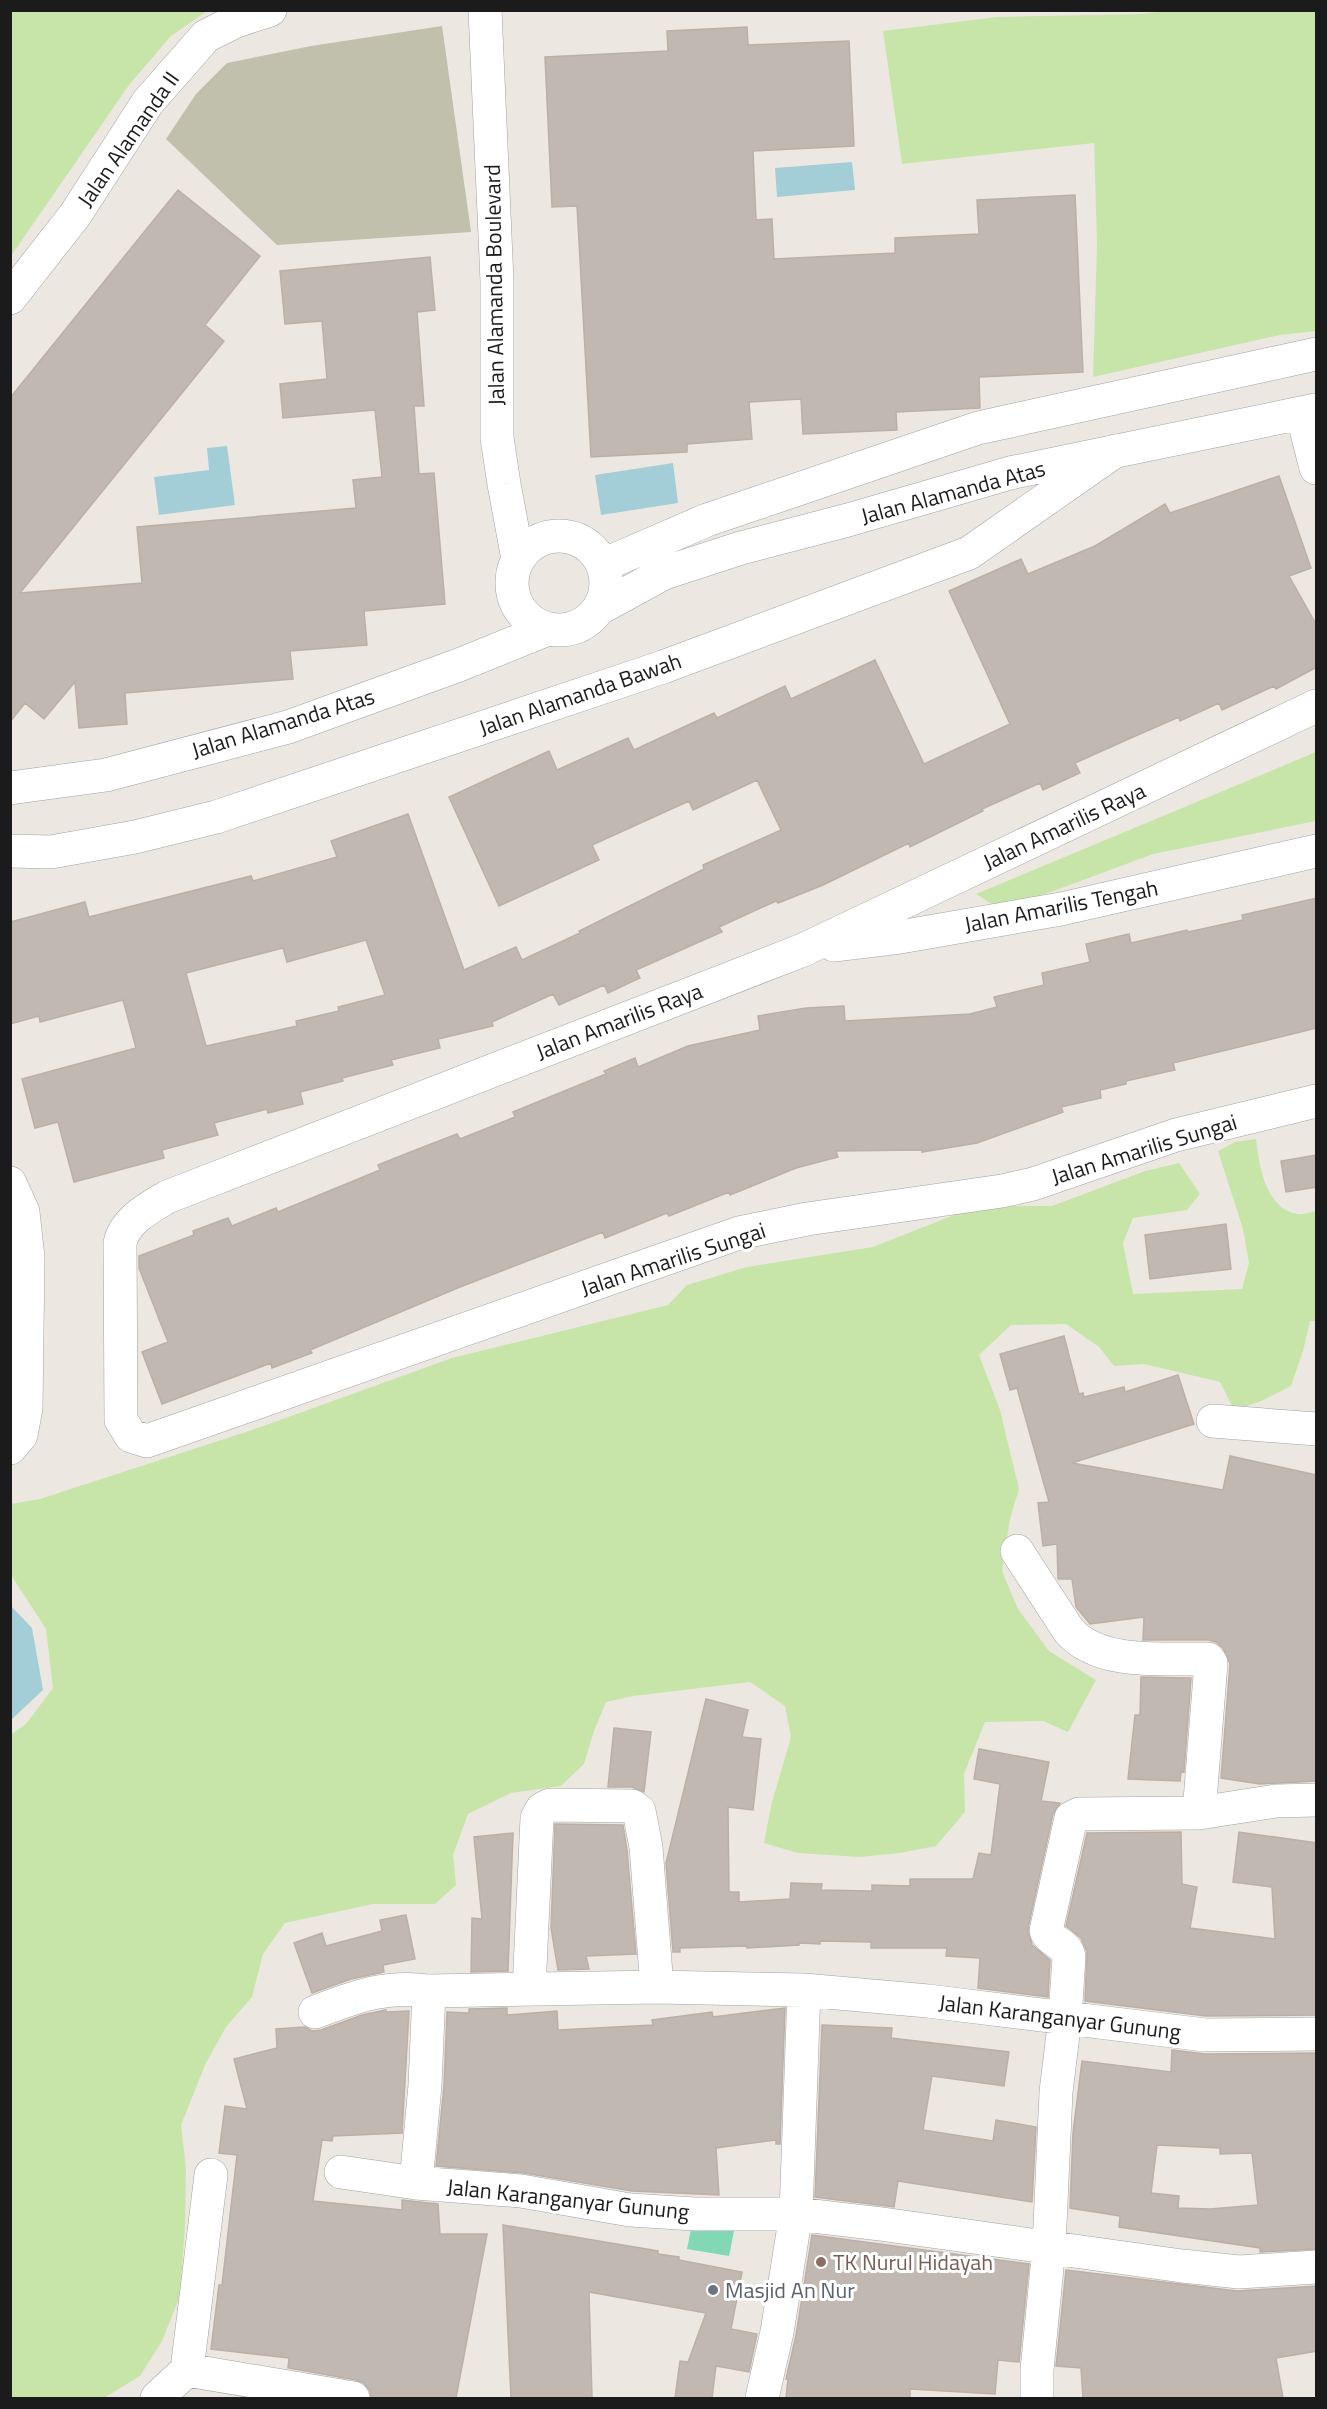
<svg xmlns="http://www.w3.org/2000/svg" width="1327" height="2409" font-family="'Titillium Web',sans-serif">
<rect width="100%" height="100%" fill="#ece8e1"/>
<path fill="#c0c0ad" d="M 442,26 L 471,232 L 277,245 L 166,139 L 196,94 L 227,63 L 311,46 Z"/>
<path fill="#c8e5a9" d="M 11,10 L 207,11 L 171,36 L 129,85 L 11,256 Z
M 1175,10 L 1316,11 L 1316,331 L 1280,335 L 1093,377 L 1097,244 L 1094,143 L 902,164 L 883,31 L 997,17 L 1140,14 Z
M 1316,752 L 1316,821 L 1153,854 L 1051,892 L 998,908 L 976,894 Z
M 1256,1139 C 1259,1165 1265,1208 1297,1214 C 1303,1215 1311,1212 1316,1211 L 1316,1321 L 1310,1321 L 1303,1351 L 1291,1386 L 1259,1402 L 1234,1410 L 1220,1382 L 1144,1364 L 1114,1366 L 1099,1347 L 1066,1324 L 1011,1325 L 979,1355 L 1000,1410 L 1019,1489 L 1010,1519 L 1002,1571 L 1018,1609 L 1049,1651 L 1096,1680 L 1068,1732 L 1043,1721 L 985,1722 L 964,1774 L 965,1812 L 936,1846 L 900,1853 L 860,1857 L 798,1853 L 764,1843 L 771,1806 L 791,1737 L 785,1706 L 750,1682 L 633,1696 L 606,1702 L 594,1731 L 584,1764 L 561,1786 L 511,1793 L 468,1814 L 453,1855 L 456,1885 L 435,1904 L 373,1904 L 285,1923 L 263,1954 L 252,1997 L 226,2027 L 205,2065 L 181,2125 L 186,2169 L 185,2226 L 180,2296 L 162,2341 L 140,2376 L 104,2398 L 11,2398 L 10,1735 L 26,1724 L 53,1688 L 46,1629 L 11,1575 L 11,1504 L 40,1499 L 255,1429 L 452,1358 L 668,1305 L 687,1285 L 747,1267 L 873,1247 L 959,1213 L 1002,1206 L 1052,1206 L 1145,1171 L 1179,1163 L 1200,1194 L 1187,1210 L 1133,1218 L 1123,1243 L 1133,1294 L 1242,1289 L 1249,1263 L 1243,1229 L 1218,1151 L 1235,1142 Z"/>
<path fill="#82d8b5" d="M 692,2224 L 734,2231 L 729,2256 L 687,2249 Z"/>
<path fill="#a3ced8" d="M 852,162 L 855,190 L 777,197 L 775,168 Z
M 227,446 L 235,505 L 159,515 L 154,477 L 209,470 L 207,448 Z
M 673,463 L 678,503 L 601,515 L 595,475 Z
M 11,1606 L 32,1628 L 43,1690 L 11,1720 Z"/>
<path fill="#c1b8b1" stroke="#bdafa5" stroke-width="1.5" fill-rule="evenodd" d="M 747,27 L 748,45 L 849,41 L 854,146 L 753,151 L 756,220 L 772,219 L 774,259 L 895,253 L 895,238 L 979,234 L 977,200 L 1075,195 L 1083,372 L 979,377 L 980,408 L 896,412 L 897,430 L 803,434 L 801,399 L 749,402 L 752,439 L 687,444 L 687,452 L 591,457 L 577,206 L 552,207 L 545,57 L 668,51 L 667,31 Z
M 178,190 L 260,256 L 205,325 L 224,341 L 20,593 L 142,583 L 137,527 L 356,508 L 353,480 L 382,477 L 375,410 L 283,418 L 280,384 L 327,379 L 322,321 L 285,324 L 280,271 L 430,257 L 435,310 L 417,312 L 424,406 L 414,406 L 419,474 L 434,473 L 445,604 L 364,611 L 367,645 L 290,651 L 293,679 L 125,693 L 127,724 L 79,728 L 75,682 L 44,719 L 25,703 L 10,722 L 10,398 Z
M 1279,476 L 1311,568 L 1289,576 L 1317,626 L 1317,667 L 1276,689 L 1274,686 L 1222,710 L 1219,703 L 1180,721 L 1179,717 L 1133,737 L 1075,763 L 1080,773 L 1043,790 L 1040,783 L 982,809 L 983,811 L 910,847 L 909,843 L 823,885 L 778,903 L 776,901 L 719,927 L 722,932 L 636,970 L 640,978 L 608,993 L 604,985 L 559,1005 L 553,994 L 492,1022 L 493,1026 L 438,1039 L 440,1048 L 391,1060 L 393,1065 L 342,1078 L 343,1081 L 300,1092 L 303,1104 L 268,1113 L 267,1109 L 214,1123 L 218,1135 L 162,1150 L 164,1158 L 74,1182 L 58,1122 L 35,1128 L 22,1079 L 136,1048 L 123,1000 L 40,1022 L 39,1016 L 10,1024 L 10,922 L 85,902 L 89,917 L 251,876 L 253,881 L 337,857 L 331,841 L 408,814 L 464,970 L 516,947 L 522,960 L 580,933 L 579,931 L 704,869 L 703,865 L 781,830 L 757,780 L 693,810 L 689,801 L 592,845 L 599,860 L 499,906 L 449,797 L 549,751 L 557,770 L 628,738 L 634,750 L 714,713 L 717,718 L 785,686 L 791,699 L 875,660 L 924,764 L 1010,724 L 949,591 L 1021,559 L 1028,574 L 1095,546 L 1165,504 L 1170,513 ZM 366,940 L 385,995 L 338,1007 L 339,1011 L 296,1021 L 297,1026 L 206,1046 L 186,973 L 283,948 L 287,962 Z
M 1317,898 L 1317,1028 L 1173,1063 L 1175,1070 L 1126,1081 L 1126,1084 L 1100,1090 L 1101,1098 L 1061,1107 L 1063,1112 L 977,1143 L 922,1152 L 922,1150 L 836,1151 L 838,1157 L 796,1168 L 730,1195 L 729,1192 L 669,1216 L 667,1213 L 605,1238 L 603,1232 L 460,1287 L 310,1350 L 312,1353 L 272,1368 L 271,1363 L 162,1404 L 142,1352 L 168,1342 L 139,1268 L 139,1256 L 194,1235 L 193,1231 L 228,1218 L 232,1226 L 276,1208 L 278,1212 L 380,1170 L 378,1165 L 413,1151 L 457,1134 L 460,1139 L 515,1117 L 513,1112 L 606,1074 L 604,1071 L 635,1058 L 638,1067 L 688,1046 L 760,1030 L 758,1016 L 806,1008 L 844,1006 L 845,1021 L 970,1014 L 997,1007 L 994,997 L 1044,985 L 1042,973 L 1090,962 L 1086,944 L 1129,934 L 1131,943 L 1187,930 L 1188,932 L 1243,920 L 1242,915 Z
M 1317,1155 L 1317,1187 L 1286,1192 L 1281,1161 Z
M 1226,1224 L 1231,1269 L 1150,1279 L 1145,1235 Z
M 1064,1336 L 1079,1394 L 1083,1393 L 1084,1397 L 1124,1387 L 1125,1392 L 1178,1375 L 1194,1424 L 1072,1463 L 1223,1490 L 1230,1456 L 1317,1475 L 1317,1781 L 1260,1784 L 1221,1778 L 1230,1664 L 1223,1648 L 1216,1642 L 1208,1640 L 1143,1640 L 1144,1617 L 1090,1624 L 1076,1607 L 1072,1579 L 1058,1579 L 1057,1544 L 1043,1546 L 1038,1503 L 1049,1502 L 1017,1388 L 1010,1390 L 1000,1354 Z
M 1141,1677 L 1191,1678 L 1184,1772 L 1181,1771 L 1180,1781 L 1128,1779 L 1135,1715 L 1140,1715 Z
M 706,1699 L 748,1710 L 742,1737 L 761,1739 L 753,1810 L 728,1807 L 729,1892 L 739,1892 L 739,1902 L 790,1899 L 791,1883 L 822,1884 L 821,1890 L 872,1891 L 872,1885 L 910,1886 L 910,1879 L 973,1879 L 979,1853 L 991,1855 L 1000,1784 L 974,1779 L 979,1749 L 1049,1762 L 1041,1801 L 1060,1803 L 1053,1814 L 1028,1928 L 1032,1945 L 1050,1960 L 1048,1997 L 978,1988 L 980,1958 L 946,1956 L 947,1948 L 871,1948 L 871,1942 L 820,1941 L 820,1944 L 799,1943 L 799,1945 L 747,1948 L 746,1946 L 680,1948 L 680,1952 L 673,1952 L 666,1863 Z
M 614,1728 L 651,1732 L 644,1792 L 632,1787 L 608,1787 Z
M 555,1824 L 623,1825 L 627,1850 L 636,1954 L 586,1956 L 589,1969 L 558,1970 L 551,1928 Z
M 1181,1832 L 1182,1884 L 1197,1887 L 1190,1928 L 1275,1939 L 1272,1887 L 1233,1882 L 1239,1832 L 1317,1843 L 1317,2015 L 1206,2016 L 1085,2001 L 1087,1952 L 1081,1938 L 1066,1926 L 1087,1833 Z
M 513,1833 L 508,1971 L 471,1972 L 472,1918 L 482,1919 L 474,1837 Z
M 406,1915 L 415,1959 L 383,1965 L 384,1972 L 351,1979 L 312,1993 L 294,1943 L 322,1933 L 326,1946 L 382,1931 L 380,1920 Z
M 507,2008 L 507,2015 L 557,2011 L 558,2030 L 653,2025 L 652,2020 L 712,2012 L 713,2017 L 785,2008 L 780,2144 L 776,2144 L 776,2140 L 716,2148 L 719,2195 L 632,2191 L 524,2173 L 436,2166 L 444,2086 L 447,2012 L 469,2013 L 469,2009 Z
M 386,2010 L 386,2012 L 409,2011 L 402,2133 L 333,2136 L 332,2141 L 322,2140 L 313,2201 L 402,2210 L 402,2200 L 438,2204 L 440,2234 L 487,2234 L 456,2398 L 371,2398 L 370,2391 L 364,2383 L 356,2380 L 288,2368 L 289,2358 L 211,2349 L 219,2285 L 222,2285 L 237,2155 L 219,2153 L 225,2106 L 247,2109 L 234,2059 L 277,2048 L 276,2029 L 305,2027 L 312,2031 L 321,2030 L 362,2015 Z
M 822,2025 L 892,2028 L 891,2038 L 1009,2052 L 1004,2086 L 932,2076 L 923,2130 L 993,2141 L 996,2120 L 1036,2127 L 1032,2202 L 898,2181 L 894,2207 L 815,2197 Z
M 1172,2050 L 1205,2054 L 1317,2053 L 1317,2249 L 1260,2252 L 1260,2248 L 1119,2227 L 1120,2216 L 1070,2208 L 1073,2133 L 1082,2061 L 1171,2072 ZM 1157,2145 L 1220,2148 L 1220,2154 L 1252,2153 L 1258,2205 L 1210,2209 L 1178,2208 L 1179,2196 L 1151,2193 Z
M 503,2225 L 658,2251 L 658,2254 L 679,2257 L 679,2260 L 742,2272 L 731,2329 L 757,2334 L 749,2372 L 716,2366 L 712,2398 L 675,2398 L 680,2361 L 688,2362 L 706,2313 L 589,2292 L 592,2398 L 511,2398 Z
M 812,2235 L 1029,2264 L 1019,2362 L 998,2360 L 995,2394 L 910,2389 L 910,2398 L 786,2398 L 788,2379 L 786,2379 L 796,2335 Z
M 1066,2270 L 1237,2291 L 1317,2286 L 1317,2351 L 1276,2358 L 1283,2398 L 1083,2398 L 1081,2368 L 1056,2366 Z"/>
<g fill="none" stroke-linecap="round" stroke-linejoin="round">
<g stroke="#a2a2a2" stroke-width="34">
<path id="minor" d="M 485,10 L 497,281 L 497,438 L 504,484 L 518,559
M 10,298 L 75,215 L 148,102 L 206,36 L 236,21 L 270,10
M 1302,413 L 1316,468
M512 583a47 47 0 1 1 94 0a47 47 0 1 1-94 0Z
M 603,565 L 707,520 L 978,428 L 1316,354
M 600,608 L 664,573 L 741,548 L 848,520 L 1010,473 L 1316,410
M 1316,706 L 803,950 L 167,1197 C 149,1208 125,1220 120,1243 L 121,1420 L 131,1436 L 147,1441 L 739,1233 L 807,1219 L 1002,1191 L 1033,1184 L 1176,1135 L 1316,1101
M 10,788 L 106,775 L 288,727 L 459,665 L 548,629
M 10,851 L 51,852 L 135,837 L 216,817 L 663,667 L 969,553 L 1115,451
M 834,945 L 900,937 L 1061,909 L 1316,851
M 10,1183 L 23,1212 L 28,1258 L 26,1408 L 21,1435 L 10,1448
M 1213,1421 L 1316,1429
M 1017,1551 L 1069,1631 C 1100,1666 1164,1658 1208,1659 L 1211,1663 L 1199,1813
M 529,1989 L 537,1818 L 542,1809 L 550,1805 L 632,1806 L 639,1811 L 646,1847 L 657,1987
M 315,2012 C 356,1997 383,1985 429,1991 L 657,1987 L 804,1990 L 928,2001 L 1205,2035 L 1316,2034
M 341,2172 L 416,2183 L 521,2191 L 630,2210 L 695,2214 L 796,2214 L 881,2224 L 1182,2266 L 1239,2272 L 1316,2267
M 416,2183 L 425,2085 L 429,1991
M 187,2370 L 211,2175
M 157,2398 L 187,2370 L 353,2398
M 762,2398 L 777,2332 L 796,2214 L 804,1990
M 1037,2398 L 1037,2370 L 1049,2247 L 1056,2092 L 1065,2018 L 1069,1957 C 1067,1943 1051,1943 1046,1931 L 1071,1818 L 1079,1814 L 1199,1813 L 1276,1801 L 1316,1800"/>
</g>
<use href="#minor" stroke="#fff" stroke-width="33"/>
</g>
<circle fill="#8d6e63" stroke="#fff" stroke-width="2" cx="821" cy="2262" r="6"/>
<circle fill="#6b7280" stroke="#fff" stroke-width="2" cx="713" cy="2290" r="6"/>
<g text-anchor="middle" stroke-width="6" stroke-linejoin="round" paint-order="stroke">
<g font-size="22" fill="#1b1b1b" stroke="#fff">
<text transform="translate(128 139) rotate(-55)" y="8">Jalan Alamanda II</text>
<text transform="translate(494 285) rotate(-91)" y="8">Jalan Alamanda Boulevard</text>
<text transform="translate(953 492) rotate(-15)" y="8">Jalan Alamanda Atas</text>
<text transform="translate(580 694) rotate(-19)" y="8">Jalan Alamanda Bawah</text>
<text transform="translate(283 723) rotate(-17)" y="8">Jalan Alamanda Atas</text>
<text transform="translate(1064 826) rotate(-25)" y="8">Jalan Amarilis Raya</text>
<text transform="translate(1061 906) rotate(-11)" y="8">Jalan Amarilis Tengah</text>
<text transform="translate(619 1021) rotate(-21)" y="8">Jalan Amarilis Raya</text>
<text transform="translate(1144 1149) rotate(-17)" y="8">Jalan Amarilis Sungai</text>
<text transform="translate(673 1259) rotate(-18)" y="8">Jalan Amarilis Sungai</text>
<text transform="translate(1060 2017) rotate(7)" y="8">Jalan Karanganyar Gunung</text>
<text transform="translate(568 2199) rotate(6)" y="8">Jalan Karanganyar Gunung</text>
</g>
<g font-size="22" fill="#785e54" stroke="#fff" text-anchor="start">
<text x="833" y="2270">TK Nurul Hidayah</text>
</g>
<g font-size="22" fill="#5b616d" stroke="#fff" text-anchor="start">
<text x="725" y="2298">Masjid An Nur</text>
</g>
</g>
<rect width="1327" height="2409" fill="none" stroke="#1b1b1b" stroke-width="24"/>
</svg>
